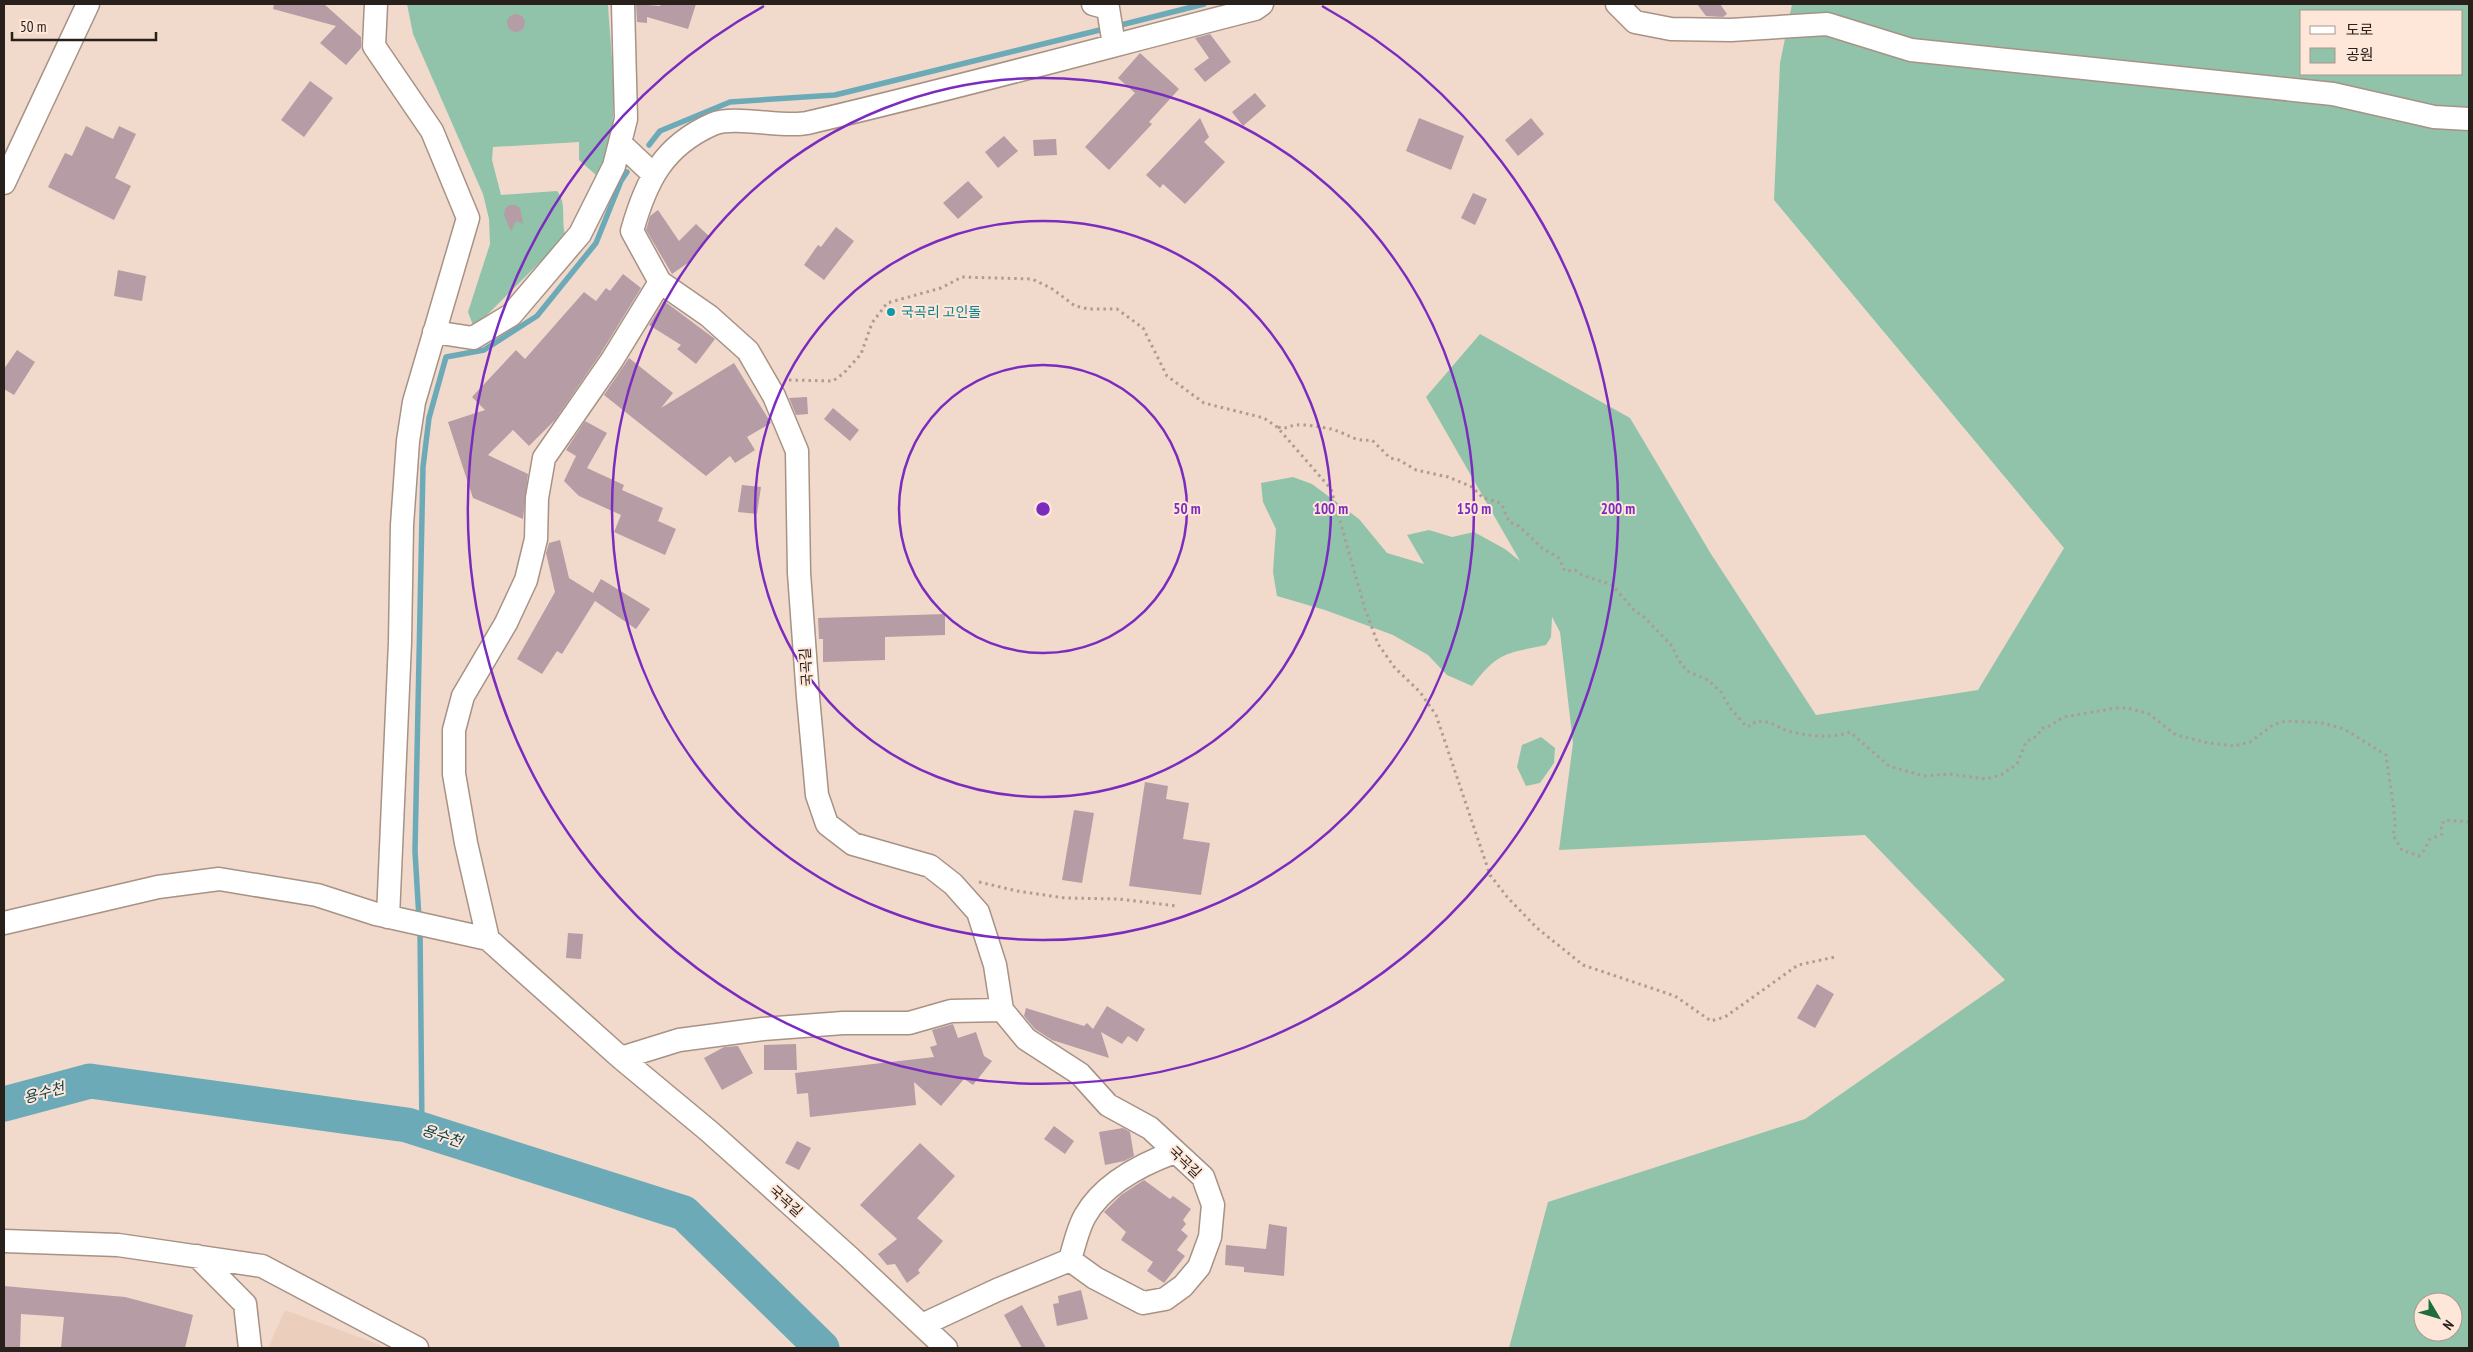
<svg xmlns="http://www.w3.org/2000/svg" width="2473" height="1352" font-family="'PT Sans Narrow','Noto Sans KR',sans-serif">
<rect width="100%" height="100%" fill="#f1dacc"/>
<path fill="#eccebc" d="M 285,1310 L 375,1343 L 385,1348 L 268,1348 Z"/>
<path fill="#90c3aa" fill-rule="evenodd" d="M 407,4 L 608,4 C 610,46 624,144 597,176 L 579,160 L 579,142 L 493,147 L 492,160 L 501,195 L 557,191 C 567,203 561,219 565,234 L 553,249 L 474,328 L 468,312 L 490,244 L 489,219 L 483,194 L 413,34 Z
M 1792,4 L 2469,4 L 2469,1348 L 1509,1348 L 1548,1202 L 1805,1119 L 2005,980 L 1865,835 L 1559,850 L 1573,743 L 1560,632 L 1552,617 L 1551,637 L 1546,645 C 1505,654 1499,651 1472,686 L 1447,675 L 1428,655 L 1393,635 L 1325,610 L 1277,596 L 1273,572 L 1276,529 L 1263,502 L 1261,483 L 1293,477 L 1312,484 L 1359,519 L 1387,553 L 1424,564 L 1407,535 L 1429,530 L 1452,537 L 1474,532 L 1505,549 L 1520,561 L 1426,397 L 1480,334 L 1630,418 L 1711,554 L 1816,715 L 1978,690 L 2064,548 L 1774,200 L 1780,63 ZM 2302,11 L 2462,11 L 2462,74 L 2302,74 ZM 2423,1302 L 2453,1302 L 2453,1332 L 2423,1332 Z
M 1541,737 L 1555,748 L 1554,763 L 1540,783 L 1526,786 L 1517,767 L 1522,745 Z"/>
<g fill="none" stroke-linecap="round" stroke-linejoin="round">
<path stroke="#6daab8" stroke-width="5.5" d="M 1117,26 L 1204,4
M 649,145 L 660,131 L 730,102 L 835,95 L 1108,28
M 419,919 L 415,851 L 423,467 L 429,418 L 446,357 L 484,350 L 537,316 L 596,243 L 621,181 L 627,172
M 420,929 L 422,1130"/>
<path stroke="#6daab8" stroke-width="35" d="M 4,1104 L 90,1081 L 407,1125 L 684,1213 L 822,1348"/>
</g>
<path fill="#b59ca5" d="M 274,4 L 324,4 L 361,37 L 361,48 L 346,65 L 320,43 L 336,26 L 273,9 Z
M 636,4 L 660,6 L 661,4 L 696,4 L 688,29 L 647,17 L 647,23 L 637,22 Z
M 1697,4 L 1720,4 L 1727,14 L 1723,17 L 1706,16 Z
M507 23a9 9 0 1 1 18 0a9 9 0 1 1-18 0Z
M 1210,34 L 1231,62 L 1205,82 L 1194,69 L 1209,58 L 1195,38 Z
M 1140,53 L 1179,89 L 1149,122 L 1152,124 L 1109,170 L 1085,147 L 1135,93 L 1118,78 Z
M 310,81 L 333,98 L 304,137 L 281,120 Z
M 1255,93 L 1266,106 L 1243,126 L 1232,112 Z
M 1200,118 L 1209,137 L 1204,142 L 1225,162 L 1185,204 L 1163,184 L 1160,188 L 1146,175 Z
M 1419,118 L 1464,136 L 1451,170 L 1406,151 Z
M 1531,118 L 1544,134 L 1518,156 L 1505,140 Z
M 86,126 L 113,139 L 119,126 L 136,134 L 115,178 L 131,186 L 114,220 L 48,187 L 65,153 L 72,156 Z
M 1004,136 L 1018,151 L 998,168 L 985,152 Z
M 1056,139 L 1057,155 L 1034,156 L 1033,140 Z
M 968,181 L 983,197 L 958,219 L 943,203 Z
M 1473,193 L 1487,199 L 1475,225 L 1461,218 Z
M 509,205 L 515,205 L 520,208 L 523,224 L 516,221 L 511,231 L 504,215 L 505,209 Z
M 658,210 L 679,241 L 696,224 L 710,237 L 691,258 L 692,260 L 672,274 L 646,230 L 650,216 Z
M 836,227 L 854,241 L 824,280 L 804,265 L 818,245 L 821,247 Z
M 118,270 L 146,276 L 142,301 L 114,296 Z
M 623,274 L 641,288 L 601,353 L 555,420 L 529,446 L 513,430 L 488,455 L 528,474 L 523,519 L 473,498 L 448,422 L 485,410 L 472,397 L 516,350 L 525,359 L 584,292 L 596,301 L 606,288 L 610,291 Z
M 664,301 L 715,339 L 696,364 L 677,349 L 681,345 L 649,325 Z
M 17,350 L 35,362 L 14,395 L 4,389 L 4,369 Z
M 629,358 L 673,393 L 661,408 L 734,363 L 771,423 L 747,437 L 755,450 L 735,463 L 730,456 L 706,476 L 604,395 Z
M 807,397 L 808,414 L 796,415 L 789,398 Z
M 833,408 L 859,430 L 850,441 L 824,419 Z
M 585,421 L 607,433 L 587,468 L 624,485 L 622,490 L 663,508 L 658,521 L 676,529 L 665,555 L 614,532 L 621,515 L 579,496 L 564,481 L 576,456 L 566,450 Z
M 742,485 L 761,487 L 757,514 L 738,512 Z
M 560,540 L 569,578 L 593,593 L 601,579 L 650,609 L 636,629 L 595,601 L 562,654 L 557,651 L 542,674 L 517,659 L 555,592 L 546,553 L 549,543 Z
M 945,614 L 945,635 L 885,637 L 885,660 L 823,662 L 823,639 L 819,639 L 818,618 Z
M 1145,782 L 1168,786 L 1166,799 L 1189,803 L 1183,839 L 1210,843 L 1201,895 L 1129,886 Z
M 1074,810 L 1094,813 L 1082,883 L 1062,880 Z
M 568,933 L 583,934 L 581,959 L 566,958 Z
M 1817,984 L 1834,994 L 1815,1028 L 1797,1018 Z
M 1107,1006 L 1145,1029 L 1137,1042 L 1128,1036 L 1122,1044 L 1101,1032 L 1109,1058 L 1052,1040 L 1035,1029 L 1024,1016 L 1026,1008 L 1084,1026 L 1087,1023 L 1093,1029 Z
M 953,1024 L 958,1038 L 976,1032 L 984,1056 L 992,1061 L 973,1085 L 964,1079 L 941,1106 L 914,1082 L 916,1105 L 810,1117 L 808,1093 L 797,1094 L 795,1073 L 934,1057 L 930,1047 L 937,1045 L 932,1030 Z
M 796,1044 L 797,1070 L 764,1070 L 764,1045 Z
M 738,1046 L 753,1073 L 722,1090 L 704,1058 L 724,1047 Z
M 1054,1126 L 1074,1141 L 1065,1154 L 1044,1139 Z
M 1123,1128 L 1130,1132 L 1134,1156 L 1124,1161 L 1105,1165 L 1099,1132 Z
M 797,1141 L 811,1148 L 799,1170 L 785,1163 Z
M 920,1143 L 955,1176 L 917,1218 L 943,1241 L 918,1270 L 920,1273 L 907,1283 L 895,1264 L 887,1265 L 878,1254 L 897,1239 L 860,1205 Z
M 1144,1180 L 1170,1199 L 1173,1196 L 1191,1209 L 1183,1220 L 1186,1224 L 1181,1230 L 1188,1236 L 1177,1250 L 1185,1256 L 1164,1283 L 1147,1271 L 1153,1262 L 1121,1240 L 1126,1232 L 1104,1212 L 1121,1195 Z
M 1269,1224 L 1287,1227 L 1284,1276 L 1244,1272 L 1244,1267 L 1225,1265 L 1226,1245 L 1266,1249 Z
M 4,1286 L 125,1297 L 193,1315 L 185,1348 L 61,1348 L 64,1317 L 21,1314 L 20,1348 L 4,1348 Z
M 1081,1290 L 1088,1319 L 1057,1326 L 1053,1304 L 1059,1303 L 1058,1296 Z
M 1022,1305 L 1046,1348 L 1022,1348 L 1004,1315 Z"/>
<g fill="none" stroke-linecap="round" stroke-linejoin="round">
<g stroke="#a79285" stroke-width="25">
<path id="minor" d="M 376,4 L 374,46 L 432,131 L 468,218 L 414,402 L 408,441 L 402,525 L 400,642 L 388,917
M 1093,4 L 1108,8 L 1114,45
M 1617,4 L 1635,22 L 1671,29 L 1731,30 L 1827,24 L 1911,50 L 2333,94 L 2434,117 L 2469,119
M 620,143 L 653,174
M 4,183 L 88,4
M 660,282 L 709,316 L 748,351 L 774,396 L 797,451 L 799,573 L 808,697 L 817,795 L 827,824 L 853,844 L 930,866 L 953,884 L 978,912 L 995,965 L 1002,1010 L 1026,1039 L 1080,1074 L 1108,1105 L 1150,1128 L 1203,1177 L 1213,1205 L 1210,1237 L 1199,1267 L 1183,1286 L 1165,1299 L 1143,1303 L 1095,1278 L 1070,1260
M 434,332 L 473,338 L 511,315 L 580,234 L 614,166 L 626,119 L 623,4
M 4,923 L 158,887 L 219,879 L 317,895 L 376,914 L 488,939
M 488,939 L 466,843 L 454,774 L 454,730 L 463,696 L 506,623 L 526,580 L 536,539 L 537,498 L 544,458 L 612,360 L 660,282 L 632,231 C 646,181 663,146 713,124 C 734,115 783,128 807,123 C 957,88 1106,47 1255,9 L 1262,4
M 488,939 L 621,1058 L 710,1132 L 849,1257 L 946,1348
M 621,1058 L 679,1040 L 763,1029 L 843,1023 L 909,1023 L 951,1011 L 1002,1010
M 4,1241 L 118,1245 L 262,1266 L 417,1348
M 197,1256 L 245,1304 L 250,1348
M 922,1325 L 997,1290 L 1070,1260 C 1074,1246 1078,1228 1085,1216 C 1103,1184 1142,1164 1175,1152"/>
</g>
<path stroke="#ad9c91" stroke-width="3" stroke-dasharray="2.5 4" stroke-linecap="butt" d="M 789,380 L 833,381 L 844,373 L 861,354 L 872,323 L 887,303 L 941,288 L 962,277 L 1032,279 L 1051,288 L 1075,306 L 1089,309 L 1117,309 L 1143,328 L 1167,376 L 1204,403 L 1264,418 L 1277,427 L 1331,489 L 1365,609 L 1378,644 L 1395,668 L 1420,692 L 1436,715 L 1490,875 L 1508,898 L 1537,928 L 1583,965 L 1675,996 L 1711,1021 L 1725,1017 L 1798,965 L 1835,957
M 1278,427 C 1286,430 1288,426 1296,425 C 1306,424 1321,427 1331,429 C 1347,433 1353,442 1372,440 L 1390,458 L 1399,460 L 1416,470 L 1448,477 L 1472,487 L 1483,498 L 1498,502 L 1502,505 L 1509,522 L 1519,526 L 1542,548 L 1559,558 L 1565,571 L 1575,570 L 1582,575 L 1612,585 L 1634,610 L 1644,617 L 1672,646 L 1678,659 L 1687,671 L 1708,680 L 1721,692 L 1730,708 L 1746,726 L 1752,726 L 1755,722 C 1769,719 1776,727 1788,731 C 1807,736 1832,739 1850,732 L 1889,766 L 1924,776 L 1950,774 L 1986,779 L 2001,775 L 2017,764 L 2026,742 L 2037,736 L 2042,728 L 2046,728 L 2064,717 L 2116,708 L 2128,708 L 2149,714 L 2176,735 L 2209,743 L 2234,746 L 2250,742 L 2273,725 L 2286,721 L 2323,723 L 2344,729 L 2386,755 L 2394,810 L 2395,825 L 2393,835 L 2402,850 L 2419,856 L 2425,849 L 2429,840 L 2442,834 L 2441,825 L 2445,820 L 2469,822
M 979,882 L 1017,891 L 1065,898 L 1119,899 L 1177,906"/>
<use href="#minor" stroke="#fff" stroke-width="22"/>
</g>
<g fill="none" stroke="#7b2cbf" stroke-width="2.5">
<circle cx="1043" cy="509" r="144"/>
<circle cx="1043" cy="509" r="288"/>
<circle cx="1043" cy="509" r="431"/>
<path d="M1322 6A575 575 0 1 1 764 6"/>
</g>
<circle fill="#0f9aa8" stroke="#fee7d9" stroke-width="2" cx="891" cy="312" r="5"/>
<g text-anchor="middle" stroke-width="4" stroke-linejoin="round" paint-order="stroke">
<g font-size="14" fill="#0d838f" stroke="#fee7d9" text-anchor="start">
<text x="901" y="317">국곡리 고인돌</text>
</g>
<g font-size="14" fill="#28201b" stroke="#fee7d9">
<text transform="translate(806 667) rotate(-94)" y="5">국곡길</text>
<text transform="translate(1185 1162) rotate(44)" y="5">국곡길</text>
<text transform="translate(786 1201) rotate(42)" y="5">국곡길</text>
</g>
<g font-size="15" font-style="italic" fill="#0c454f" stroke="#fee7d9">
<text transform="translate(44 1093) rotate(-15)" y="5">용수천</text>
<text transform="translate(442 1136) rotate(18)" y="5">용수천</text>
</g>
</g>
<circle cx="1043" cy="509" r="8" fill="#7b2cbf" stroke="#fee7d9" stroke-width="2.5"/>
<g font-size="15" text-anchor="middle" font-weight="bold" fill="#7b2cbf" stroke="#fee7d9" stroke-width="4" stroke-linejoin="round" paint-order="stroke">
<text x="1187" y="514">50 m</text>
<text x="1331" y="514">100 m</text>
<text x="1474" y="514">150 m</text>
<text x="1618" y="514">200 m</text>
</g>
<rect width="2473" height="1352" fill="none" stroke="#28201b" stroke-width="10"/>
<rect x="2300" y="10" width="162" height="65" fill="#fee7d9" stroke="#a8978d"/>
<rect x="2310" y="26" width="25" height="8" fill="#ffffff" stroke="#a8978d"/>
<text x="2346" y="35" font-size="15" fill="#28201b">도로</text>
<rect x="2310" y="48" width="25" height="15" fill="#90c3aa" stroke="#a8978d"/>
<text x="2346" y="60" font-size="15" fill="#28201b">공원</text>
<g transform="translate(2438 1317) rotate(128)"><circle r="24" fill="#fee7d9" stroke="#a8978d"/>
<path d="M0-4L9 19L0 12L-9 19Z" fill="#1e6d3d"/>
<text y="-8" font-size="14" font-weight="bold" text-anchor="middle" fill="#28201b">N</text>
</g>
<path d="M12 32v8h144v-8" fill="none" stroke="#28201b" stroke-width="2.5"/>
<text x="20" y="32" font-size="15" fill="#28201b" stroke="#fee7d9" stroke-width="4" paint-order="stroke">50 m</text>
</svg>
